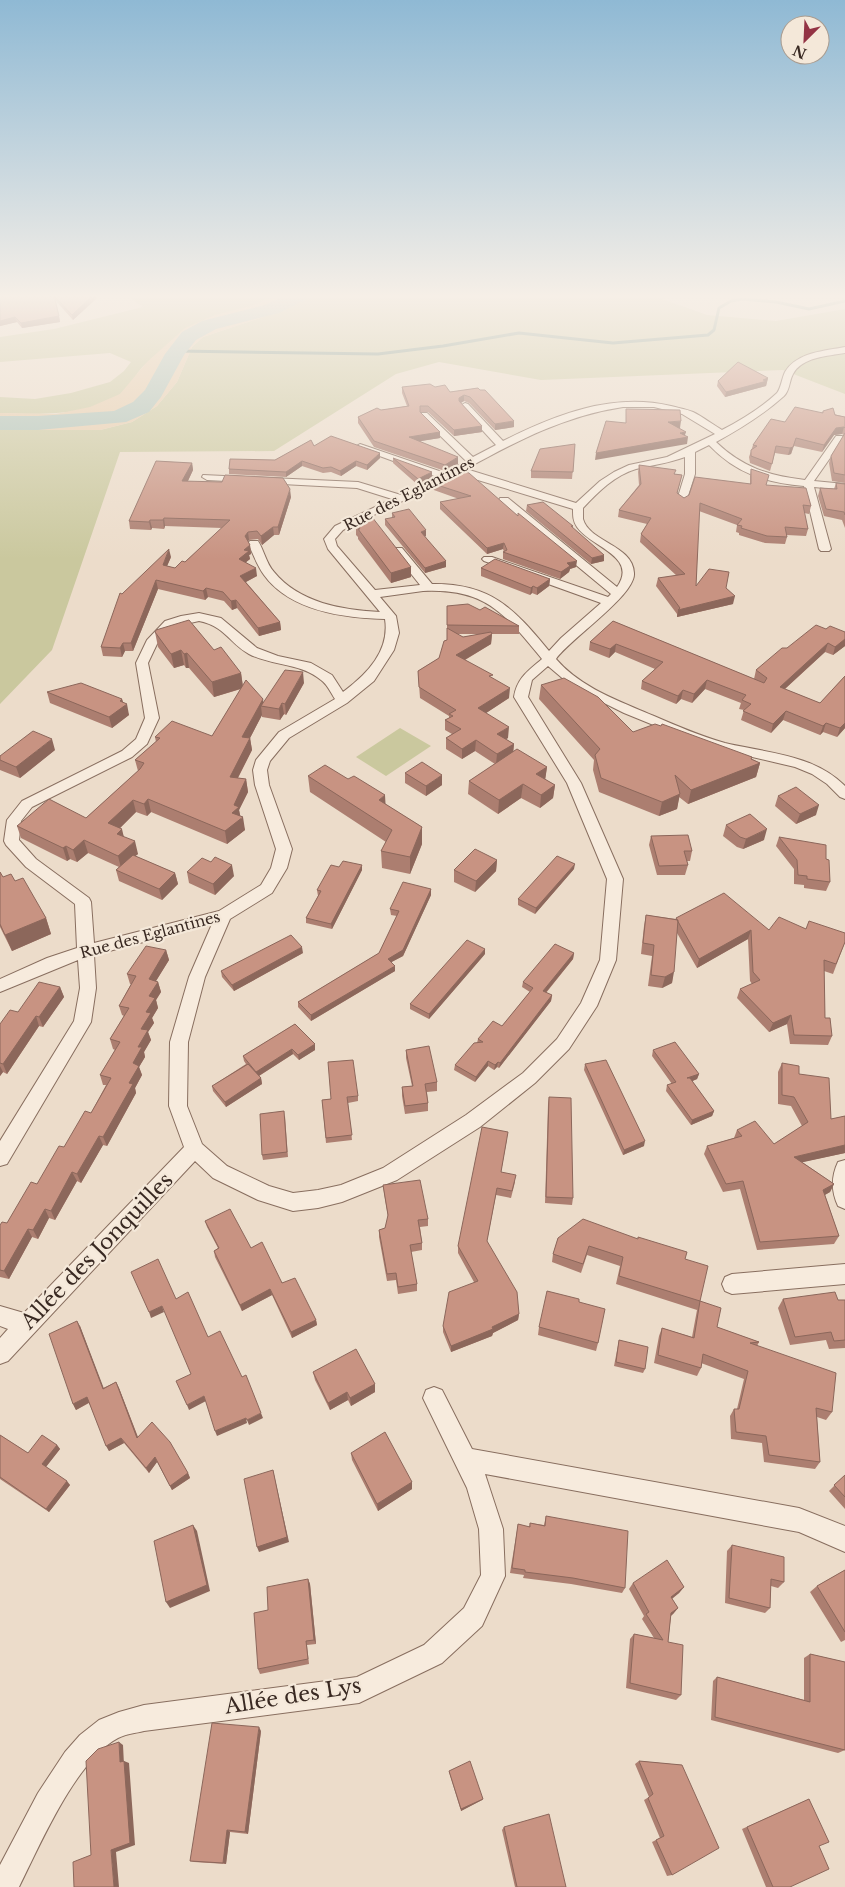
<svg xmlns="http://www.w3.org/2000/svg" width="845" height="1887" font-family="'Libre Baskerville',serif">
<rect width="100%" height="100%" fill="#ecdcca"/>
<path fill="#cac89e" d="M 125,294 L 279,294 C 235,313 191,336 150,361 C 137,368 132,387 119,395 C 85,417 39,414 0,413 L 0,397 L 35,399 L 71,393 L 110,382 L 124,371 L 131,362 L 110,353 L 0,362 L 0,337 L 54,329 L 143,307 Z
M 316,294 L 679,294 L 662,299 L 707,315 L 776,321 L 845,309 L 845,394 L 783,370 L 541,380 L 439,362 L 396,374 L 274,451 L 120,452 L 52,650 L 0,704 L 0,430 L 100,430 L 132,422 L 157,406 L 177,382 L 192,347 L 203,337 L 269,315 Z
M 400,728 L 431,746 L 386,776 L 356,757 Z"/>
<path fill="#e6cba9" d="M 279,294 L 316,294 L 269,315 L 203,337 L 192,347 L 177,382 L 157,406 L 132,422 L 100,430 L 0,430 L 0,413 L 56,414 L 90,407 L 120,394 L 147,362 L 185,328 L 215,315 L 254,305 Z"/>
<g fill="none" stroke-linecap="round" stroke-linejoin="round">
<path stroke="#718f82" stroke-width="3" d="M 178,351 L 378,354 L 443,346 L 519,333 L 613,343 L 708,335 L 714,330 L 719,308 L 731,301 L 742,299 L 776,302 L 809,309 L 845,301"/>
<path fill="#aac1b6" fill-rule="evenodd" d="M 288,294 L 312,294 L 309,298 L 279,313 L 216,329 L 196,340 L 184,355 L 161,397 L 149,412 L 126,422 L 38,430 L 0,430 L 0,416 L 38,416 L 114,411 L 133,402 L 145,390 L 165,354 L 182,332 L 202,321 L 265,305 Z"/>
<g stroke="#886e5f" stroke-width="2">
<path id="minor" d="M 845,347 L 845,353 C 828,356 802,357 793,374 C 789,381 790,390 784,396 C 764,414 740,429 716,442 C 742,467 769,476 805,480 L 836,436 L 842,436 L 844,438 L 814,481 L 845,484 L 845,490 L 814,487 L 831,549 L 829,551 L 821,551 L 819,549 L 804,486 C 764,482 737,474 709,445 L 695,452 L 695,474 L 686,502 L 682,503 L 677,500 L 685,474 L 685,457 C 669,463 653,465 636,469 C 615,475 598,492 583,508 C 583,511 583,516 583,519 C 589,542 633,545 634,573 C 636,595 570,639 556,659 C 581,688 619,701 654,716 C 677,726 700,736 725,743 C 767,753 813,754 845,786 L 845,799 L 840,797 L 827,784 L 812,774 L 795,767 L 705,746 L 624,713 L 574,688 L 548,666 L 532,680 L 528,697 L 581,783 L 623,879 L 616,960 L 597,1006 L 569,1049 L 535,1083 L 480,1127 L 397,1180 L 342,1202 L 318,1208 L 293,1211 L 258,1200 L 213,1178 L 195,1161 L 8,1361 L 0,1364 L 0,1338 L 8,1329 L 0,1326 L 0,1306 L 24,1313 L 184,1147 L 169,1106 L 170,1042 L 189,977 L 212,924 L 94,955 L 96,988 L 91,1022 L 7,1164 L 0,1166 L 0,1141 L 74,1021 L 80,988 L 78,960 L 0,992 L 0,979 L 47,958 L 77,948 L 75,904 L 26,867 L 6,845 L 4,841 L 7,820 L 22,801 L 122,751 L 136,739 L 145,718 L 136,663 L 147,640 L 165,621 L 181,616 L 199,613 L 221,618 L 257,648 L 278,656 L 311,663 L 332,675 L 343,692 C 367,674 390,651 385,619 C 343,618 290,611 264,575 C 257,565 253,554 248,543 L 250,541 L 258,541 C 264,550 266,563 274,572 C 299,603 343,610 380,612 L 328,549 L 324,539 L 335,526 L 392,499 L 357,488 L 207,480 L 202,477 L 203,475 L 358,482 L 401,495 L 437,477 L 355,447 L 360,444 L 363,445 L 445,473 L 466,461 L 421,417 L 421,413 L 427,413 L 473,457 L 496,445 L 462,408 L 460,406 L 465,403 L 468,404 L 503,441 C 555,415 612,392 671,406 C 678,408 686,409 693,412 C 703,417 712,424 722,430 C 741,420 761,408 777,393 C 781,388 782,378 785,372 C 797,352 825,351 845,347 ZM 623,407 L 654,407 L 682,414 L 715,434 L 667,457 L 629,465 L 614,472 L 600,481 L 576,503 L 466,469 C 517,441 564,416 623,407 ZM 458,474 L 573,509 C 573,516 573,521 577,527 C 590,547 639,556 617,587 L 508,498 L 500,498 L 499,500 L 500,502 L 611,594 L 608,597 L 492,557 L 484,557 L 482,559 L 484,561 L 601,603 L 561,638 L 549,651 C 514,608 490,583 432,584 L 402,548 L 394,548 L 392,550 L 420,585 L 375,590 L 337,546 L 335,539 L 343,530 ZM 423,591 C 486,588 505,614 542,659 C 528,671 517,678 514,697 L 567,783 L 607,879 L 600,960 L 581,1003 L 557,1039 L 523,1073 L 466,1115 L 383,1168 L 341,1185 L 318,1190 L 293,1193 L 269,1186 L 227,1166 L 202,1144 L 187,1106 L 188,1042 L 205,977 L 230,919 L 272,893 L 287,868 L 292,849 L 269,785 L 267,770 L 270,761 L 289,738 L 347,703 L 374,681 L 394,650 L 399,633 L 396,616 L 380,597 ZM 199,621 C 225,626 229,643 249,654 C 272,666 301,663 321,680 C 327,684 331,693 335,699 L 279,732 L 256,760 L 253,770 L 255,785 L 276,849 L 271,868 L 261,885 L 219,911 L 94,943 L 91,902 L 89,898 L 36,859 L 19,840 L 21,821 L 32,807 L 132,757 L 147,744 L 159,718 L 148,663 L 157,644 L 173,627 Z
M 845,1160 L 845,1209 L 838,1206 C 831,1191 831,1177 838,1162 Z
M 845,1264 L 845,1284 L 732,1294 L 725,1291 L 722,1284 L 725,1277 L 732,1274 Z
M 434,1387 L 442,1390 L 472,1449 L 799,1508 L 845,1526 L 845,1552 L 799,1532 L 485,1474 L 503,1529 L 505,1576 L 482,1626 L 442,1663 L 359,1703 L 144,1731 C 136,1733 126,1734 118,1738 C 76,1760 40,1845 19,1887 L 0,1887 L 0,1865 L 38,1793 L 65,1752 L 80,1735 L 99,1720 L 119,1712 L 144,1705 L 357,1677 L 424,1645 L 464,1608 L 481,1575 L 479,1529 L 467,1488 L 423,1398 L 426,1390 Z"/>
</g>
<use href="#minor" fill="#f7ebdd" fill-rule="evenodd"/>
</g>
<path fill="#ac7e70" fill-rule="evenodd" d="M 0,294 L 49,297 L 57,294 L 96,294 L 97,298 L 73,320 L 56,301 L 60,322 L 22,328 L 17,322 L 0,326 Z
M 768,378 L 766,386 L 725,397 L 717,386 L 718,381 Z
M 402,387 L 435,387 L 450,392 L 478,388 L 514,427 L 495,430 L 469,403 L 464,401 L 461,403 L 482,426 L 482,432 L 454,436 L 428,412 L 420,412 L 440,432 L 440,438 L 420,441 L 458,464 L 445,471 L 374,447 L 358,423 L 358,417 L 381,410 L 407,406 L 402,393 Z
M 823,411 L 845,417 L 845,483 L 832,481 L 829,463 L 831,456 L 844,435 L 842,434 L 834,435 L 822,452 L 794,446 L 791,454 L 788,455 L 775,453 L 770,471 L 750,463 L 749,457 L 753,445 L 785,422 L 823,412 Z
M 575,444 L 572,479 L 531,478 L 531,471 Z
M 314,446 L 380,458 L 367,470 L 356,466 L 341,476 L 331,472 L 323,473 L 302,466 L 286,477 L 229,474 L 229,469 L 275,460 Z
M 393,458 L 432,477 L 418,485 L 393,463 Z
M 192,463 L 193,470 L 188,481 L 291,497 L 279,535 L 274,535 L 262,545 L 258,539 L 249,540 L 248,541 L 250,545 L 251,554 L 249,555 L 250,559 L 246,562 L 257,576 L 246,582 L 280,622 L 281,630 L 259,636 L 237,608 L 232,610 L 224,601 L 208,597 L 205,600 L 158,589 L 133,651 L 125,651 L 122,657 L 103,656 L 101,647 L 122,594 L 171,557 L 167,566 L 175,568 L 185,562 L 222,528 L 165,526 L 164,529 L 152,528 L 151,530 L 130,529 L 129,521 Z
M 639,465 L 675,474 L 682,475 L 677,494 L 684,498 L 750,484 L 750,476 L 751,469 L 766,485 L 811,506 L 809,514 L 804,513 L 808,529 L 806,536 L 787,535 L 787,537 L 785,544 L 765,543 L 739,535 L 739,533 L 736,532 L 737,525 L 699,511 L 696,586 L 726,588 L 733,604 L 677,617 L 677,614 L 656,586 L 658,578 L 677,576 L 640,542 L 641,534 L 647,524 L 618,517 L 619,510 L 639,485 L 638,472 Z
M 458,470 L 576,567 L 570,569 L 569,572 L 560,579 L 503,559 L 503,552 L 504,552 L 503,549 L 487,554 L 440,509 L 440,502 L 459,499 L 431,489 L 431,483 Z
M 836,483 L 845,484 L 845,528 L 842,520 L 824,516 L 818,496 L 820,488 L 834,489 Z
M 527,505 L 573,526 L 573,528 L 604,561 L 591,564 L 526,511 Z
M 392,513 L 426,536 L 425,536 L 446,567 L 425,573 L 385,525 L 385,519 L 392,518 Z
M 359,520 L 411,567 L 411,577 L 391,583 L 358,539 L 358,537 L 356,535 L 356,524 L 359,524 Z
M 481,568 L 550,579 L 549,586 L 537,595 L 532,593 L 530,595 L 481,576 Z
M 447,606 L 480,610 L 519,626 L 519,634 L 492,634 L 491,644 L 465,660 L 492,678 L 509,698 L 486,713 L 508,738 L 506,739 L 514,744 L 513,752 L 547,767 L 545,779 L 555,785 L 553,798 L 540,808 L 521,798 L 498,814 L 468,794 L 469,781 L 495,764 L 475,751 L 462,759 L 446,749 L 446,738 L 452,734 L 445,730 L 445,720 L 449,718 L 449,716 L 420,698 L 418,671 L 439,658 L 447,640 ZM 457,634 L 480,634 L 463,637 Z
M 613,621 L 754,679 L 756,670 L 787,648 L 826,629 L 845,632 L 845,646 L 833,655 L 825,652 L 785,689 L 820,703 L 845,676 L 845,728 L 837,737 L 823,732 L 820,735 L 783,720 L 771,733 L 741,720 L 744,710 L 739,709 L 741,703 L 705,689 L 692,703 L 681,699 L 676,704 L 641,689 L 642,681 L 655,669 L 615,652 L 609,658 L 589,650 L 590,642 Z
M 155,632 L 214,650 L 241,673 L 243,686 L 263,703 L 304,683 L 286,715 L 284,714 L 280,720 L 262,717 L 262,715 L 250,738 L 252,750 L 238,778 L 246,779 L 248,792 L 239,810 L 240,816 L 245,830 L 227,844 L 151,812 L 147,816 L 136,812 L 120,828 L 124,837 L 138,854 L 135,856 L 175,873 L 178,884 L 162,900 L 119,881 L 116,870 L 119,867 L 88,853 L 77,862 L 70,859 L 67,861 L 21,838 L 17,826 L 86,818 L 138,771 L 135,760 L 156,742 L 155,737 L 212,736 L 241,689 L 214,697 L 189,668 L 186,668 L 184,665 L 174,668 L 158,647 Z
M 541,685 L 633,732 L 752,759 L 760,763 L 756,777 L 688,804 L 679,797 L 677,809 L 659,816 L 599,792 L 593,770 L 594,760 L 539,699 Z
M 47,692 L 122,699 L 123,702 L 129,715 L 112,728 L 50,703 Z
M 55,750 L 20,778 L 0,770 L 0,756 Z
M 405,773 L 442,785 L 426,796 L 405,783 Z
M 308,776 L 385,804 L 422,827 L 422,844 L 410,874 L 382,868 L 381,851 L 386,842 L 310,792 Z
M 778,796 L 816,815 L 796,824 L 775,806 Z
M 726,825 L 764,840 L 743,849 L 737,847 L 723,836 Z
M 651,836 L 692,851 L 690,861 L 687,861 L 688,865 L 685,875 L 657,875 L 649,845 Z
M 779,837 L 826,859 L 830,882 L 826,891 L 804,888 L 804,885 L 794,884 L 794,869 L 776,846 Z
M 497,860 L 496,871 L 475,892 L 454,882 L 454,870 Z
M 339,867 L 362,870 L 332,929 L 306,923 L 306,918 L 318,896 L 317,890 Z
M 574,869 L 535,914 L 518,905 L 518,899 Z
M 0,872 L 3,877 L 15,881 L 46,918 L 51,934 L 12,951 L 0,927 Z
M 187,872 L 234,876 L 215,895 L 189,883 Z
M 431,889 L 431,895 L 403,956 L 391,962 L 395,971 L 311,1021 L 298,1007 L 298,1002 L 379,953 L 397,916 L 391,915 L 390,909 Z
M 646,915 L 676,919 L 676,918 L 769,930 L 806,929 L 845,942 L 833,974 L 824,971 L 825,1018 L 832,1036 L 828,1045 L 790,1044 L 787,1024 L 769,1032 L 737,998 L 740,989 L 752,984 L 750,981 L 748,939 L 697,968 L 677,933 L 672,983 L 662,988 L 648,986 L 652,956 L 641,954 L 644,926 Z
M 166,950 L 169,960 L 156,981 L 158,982 L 161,992 L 156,1000 L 158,1008 L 152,1018 L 154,1023 L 148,1032 L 151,1040 L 144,1052 L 145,1057 L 139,1067 L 142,1075 L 135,1088 L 136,1093 L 107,1146 L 103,1145 L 81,1183 L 77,1181 L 55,1220 L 49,1218 L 38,1239 L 32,1237 L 9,1279 L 0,1277 L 0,1225 L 7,1223 L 37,1184 L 64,1147 L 91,1113 L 106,1085 L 103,1085 L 100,1075 L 115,1050 L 113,1049 L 110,1039 L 124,1016 L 122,1015 L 119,1006 L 131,984 L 130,984 L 127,974 Z
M 303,953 L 234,991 L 222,977 L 221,971 Z
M 574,953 L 573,959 L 546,993 L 552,995 L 551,1001 L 499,1068 L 497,1067 L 494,1070 L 488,1066 L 475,1082 L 454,1070 L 455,1065 L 477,1043 L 478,1039 L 502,1026 L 530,992 L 522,987 L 523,982 Z
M 485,954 L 429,1019 L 410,1009 L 410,1004 Z
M 60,987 L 64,997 L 43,1027 L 39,1026 L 7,1074 L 3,1072 L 0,1076 L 0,1024 L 18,1012 Z
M 295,1024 L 315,1050 L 299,1060 L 293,1054 L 259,1076 L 261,1078 L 262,1084 L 226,1107 L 213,1091 L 212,1086 L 246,1064 L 244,1061 L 243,1056 Z
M 406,1050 L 437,1082 L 437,1091 L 427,1092 L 428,1103 L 428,1111 L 405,1114 L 402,1096 L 402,1087 L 412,1086 L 406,1058 Z
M 653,1050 L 699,1074 L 697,1079 L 692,1081 L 714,1111 L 712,1116 L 691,1125 L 666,1091 L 667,1085 L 672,1084 L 652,1056 Z
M 782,1063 L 799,1074 L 831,1119 L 845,1116 L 845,1153 L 802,1162 L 834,1184 L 830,1192 L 825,1195 L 839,1236 L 834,1244 L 757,1250 L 740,1189 L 723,1192 L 704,1154 L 707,1146 L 734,1138 L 737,1130 L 774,1144 L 802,1126 L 791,1106 L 778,1104 L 778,1072 Z
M 585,1064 L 644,1146 L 623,1155 L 584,1070 Z
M 358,1096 L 358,1101 L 348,1103 L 352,1140 L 326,1143 L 322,1100 Z
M 549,1097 L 573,1198 L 572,1205 L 545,1203 L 548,1104 Z
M 285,1116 L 288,1157 L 263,1160 L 262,1155 Z
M 507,1139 L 501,1172 L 515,1182 L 511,1198 L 496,1195 L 487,1241 L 519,1314 L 518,1320 L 493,1333 L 492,1336 L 451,1352 L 443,1332 L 443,1326 L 474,1282 L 458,1253 L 458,1246 Z
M 383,1185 L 428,1219 L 428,1226 L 420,1227 L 422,1243 L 422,1250 L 411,1252 L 417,1284 L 417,1291 L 398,1294 L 396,1280 L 387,1281 L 379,1237 L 379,1230 L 385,1228 L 388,1217 L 384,1193 Z
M 205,1221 L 251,1248 L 316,1320 L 317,1325 L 292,1338 L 272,1295 L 242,1311 L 215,1257 L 214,1251 L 218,1248 L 207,1227 Z
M 558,1238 L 685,1259 L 700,1301 L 717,1327 L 759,1342 L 757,1346 L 832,1412 L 826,1420 L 817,1417 L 820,1462 L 815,1469 L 764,1462 L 762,1443 L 731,1439 L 730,1416 L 734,1409 L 737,1409 L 744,1379 L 701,1363 L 701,1368 L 697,1376 L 654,1363 L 659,1336 L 662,1328 L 692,1337 L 697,1310 L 616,1284 L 620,1266 L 587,1255 L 581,1273 L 552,1262 L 553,1254 Z
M 783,1299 L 838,1300 L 845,1300 L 845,1348 L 829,1349 L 826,1340 L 790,1345 L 778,1308 Z
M 579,1302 L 598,1343 L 596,1351 L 538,1335 L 539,1327 Z
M 80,1326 L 103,1388 L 116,1382 L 119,1388 L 138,1437 L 188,1473 L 190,1478 L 172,1490 L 157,1462 L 149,1473 L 124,1443 L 109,1451 L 89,1403 L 76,1410 L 73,1404 Z
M 619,1340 L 645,1369 L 643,1373 L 614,1366 Z
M 313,1372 L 375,1384 L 375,1392 L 351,1406 L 348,1400 L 330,1410 L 315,1380 Z
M 0,1435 L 28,1453 L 57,1445 L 60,1449 L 46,1467 L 70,1485 L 49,1512 L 0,1479 Z
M 351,1453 L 412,1482 L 412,1489 L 378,1511 L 352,1460 Z
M 845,1475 L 845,1509 L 829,1491 Z
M 546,1516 L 625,1588 L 622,1593 L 571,1584 L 523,1578 L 524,1575 L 510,1573 L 518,1524 L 529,1527 L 530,1523 L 544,1525 Z
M 732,1545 L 784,1582 L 778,1588 L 771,1586 L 770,1608 L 765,1613 L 725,1603 L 727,1551 Z
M 845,1570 L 845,1640 L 841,1642 L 810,1592 L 817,1586 Z
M 308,1579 L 310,1584 L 316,1644 L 307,1645 L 309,1664 L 260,1674 L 258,1669 L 268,1610 Z
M 633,1583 L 684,1587 L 679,1593 L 672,1599 L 678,1608 L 673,1614 L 671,1616 L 668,1642 L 681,1695 L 676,1700 L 626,1688 L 630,1639 L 634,1634 L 654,1638 L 642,1619 L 644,1616 L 629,1589 Z
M 810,1654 L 845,1662 L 845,1750 L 838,1753 L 711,1720 L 713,1681 L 717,1677 L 804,1700 L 804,1658 Z
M 261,1731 L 248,1834 L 230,1832 L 226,1864 L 194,1862 L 190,1861 Z
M 639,1761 L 682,1765 L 672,1875 L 667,1876 L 652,1842 L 660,1838 L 644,1800 L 649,1797 L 635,1764 Z
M 449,1771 L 483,1799 L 482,1800 L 461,1811 L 449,1772 Z
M 809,1799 L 819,1846 L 790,1887 L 766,1887 L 742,1829 Z
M 504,1827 L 566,1887 L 515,1887 L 502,1830 Z"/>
<path fill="#8c675b" d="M 94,294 L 96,294 L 97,298 L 73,320 L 72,315 Z
M 59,316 L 60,322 L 22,328 L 21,323 Z
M 15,317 L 17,322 L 0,326 L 0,321 Z
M 768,378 L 766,386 L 725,397 L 726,392 Z
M 464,395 L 464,401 L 459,404 L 459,398 Z
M 514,421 L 514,427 L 495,430 L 495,424 Z
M 681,421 L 680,428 L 667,429 L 668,422 Z
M 482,426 L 482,432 L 454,436 L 454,430 Z
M 844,427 L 842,434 L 834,435 L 822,452 L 824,445 L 836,428 Z
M 440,432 L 440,438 L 409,443 L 409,437 Z
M 686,432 L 684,438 L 688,437 L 687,444 L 595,460 L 596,453 Z
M 796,438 L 791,454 L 788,455 L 790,448 Z
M 380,453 L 380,458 L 367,470 L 367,465 Z
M 458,457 L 458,464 L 445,471 L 445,465 Z
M 302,461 L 302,466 L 286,477 L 286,472 Z
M 356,461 L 356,466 L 341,476 L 340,471 Z
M 192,463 L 193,470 L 184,489 L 182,481 Z
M 432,472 L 432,477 L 418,485 L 418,479 Z
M 290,489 L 291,497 L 279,535 L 278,527 Z
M 164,518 L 165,526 L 164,529 L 163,520 Z
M 150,520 L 152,528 L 151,530 L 149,522 Z
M 273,527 L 274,535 L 262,545 L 261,536 Z
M 426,530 L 426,536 L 421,537 L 421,532 Z
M 248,532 L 249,540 L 246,544 L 245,536 Z
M 504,543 L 503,549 L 487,554 L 487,548 Z
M 250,545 L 251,554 L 249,555 L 250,559 L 240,567 L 239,559 L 244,550 Z
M 169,549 L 171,557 L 164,573 L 163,565 Z
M 604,555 L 604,561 L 591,564 L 592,558 Z
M 446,561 L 446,567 L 425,573 L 425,568 Z
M 577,561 L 576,567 L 570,569 L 569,572 L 560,579 L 561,572 L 567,563 Z
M 411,567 L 411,577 L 391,583 L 391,573 Z
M 256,568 L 257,576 L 242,584 L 240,576 Z
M 550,579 L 549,586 L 537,595 L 537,588 Z
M 156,580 L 158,589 L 133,651 L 131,643 Z
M 533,586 L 532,593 L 530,595 L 531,588 Z
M 206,588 L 208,597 L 205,600 L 203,591 Z
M 735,596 L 733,604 L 677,617 L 678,610 Z
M 236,600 L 237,608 L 232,610 L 231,601 Z
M 280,622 L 281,630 L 259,636 L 258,628 Z
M 492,634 L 491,644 L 456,665 L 456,655 Z
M 845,639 L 845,646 L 833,655 L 835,647 Z
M 123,643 L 125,651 L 122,657 L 120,648 Z
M 828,643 L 825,652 L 777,696 L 780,687 Z
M 616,644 L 615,652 L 609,658 L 610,649 Z
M 181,650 L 184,665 L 174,668 L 171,654 Z
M 187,653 L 189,668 L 186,668 L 184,654 Z
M 303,672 L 304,683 L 286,715 L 285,704 Z
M 241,673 L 243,688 L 214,697 L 212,682 Z
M 707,680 L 705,689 L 692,703 L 694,694 Z
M 510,688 L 509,698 L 477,719 L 478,708 Z
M 683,690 L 681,699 L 676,704 L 678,696 Z
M 122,699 L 124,706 L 127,704 L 129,715 L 112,728 L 109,717 L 120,701 Z
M 263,699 L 264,707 L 261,706 L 262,715 L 250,738 L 252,750 L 232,789 L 230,777 L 242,737 Z
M 282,703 L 284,714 L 280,720 L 279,709 Z
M 786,711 L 783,720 L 771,733 L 773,724 Z
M 826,723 L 823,732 L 820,735 L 823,726 Z
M 845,723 L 845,728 L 837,737 L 840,728 Z
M 509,727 L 508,738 L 497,744 L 497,734 Z
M 52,739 L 55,750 L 20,778 L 16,767 Z
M 476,740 L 475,751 L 462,759 L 462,749 Z
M 514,744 L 513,754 L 496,764 L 497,754 Z
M 752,757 L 749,767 L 760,763 L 756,777 L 688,804 L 691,790 L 751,759 Z
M 547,767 L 545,781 L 536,774 Z
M 442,775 L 442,785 L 426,796 L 426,786 Z
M 246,779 L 248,792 L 239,810 L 241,819 L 243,817 L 245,830 L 227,844 L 225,831 L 232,813 L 234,805 Z
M 523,784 L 521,798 L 498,814 L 499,800 Z
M 555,785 L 553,798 L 540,808 L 541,795 Z
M 680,794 L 677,809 L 659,816 L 662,802 Z
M 385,795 L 386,812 L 379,800 Z
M 148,799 L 151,812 L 147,816 L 144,804 Z
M 133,800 L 136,812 L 112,836 L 108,823 Z
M 819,805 L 816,815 L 796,824 L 800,814 Z
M 422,827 L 422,844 L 410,874 L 410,857 Z
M 122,829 L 125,842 L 117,834 Z
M 767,829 L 764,840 L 743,849 L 746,839 Z
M 84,840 L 88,853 L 77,862 L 73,850 Z
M 135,841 L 138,854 L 121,868 L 118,856 Z
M 66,846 L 70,859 L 67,861 L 63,848 Z
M 497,860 L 496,871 L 475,892 L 476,881 Z
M 575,864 L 574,869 L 535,914 L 536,908 Z
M 232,865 L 234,876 L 215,895 L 213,884 Z
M 362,865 L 362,870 L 332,929 L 331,924 Z
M 175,873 L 178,884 L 162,900 L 159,889 Z
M 431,889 L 431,895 L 403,956 L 388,964 L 388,959 Z
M 46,918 L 51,934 L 12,951 L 5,935 Z
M 751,930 L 748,939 L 697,968 L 699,959 Z
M 302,947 L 303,953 L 234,991 L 232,985 Z
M 485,949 L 485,954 L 429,1019 L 429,1014 Z
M 166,950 L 169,960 L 151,989 L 149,979 Z
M 574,953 L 573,959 L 542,997 L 543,991 Z
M 395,966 L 395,971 L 311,1021 L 311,1015 Z
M 674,972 L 672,983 L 662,988 L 665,977 Z
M 158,982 L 161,992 L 156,1000 L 158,1008 L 152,1018 L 154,1023 L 148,1032 L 151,1040 L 144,1052 L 145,1057 L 139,1067 L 142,1075 L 135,1088 L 136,1093 L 107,1146 L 103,1137 L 129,1083 L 133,1063 L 138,1047 L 141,1029 L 146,1012 L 149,996 Z
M 60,987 L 64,997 L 43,1027 L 39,1017 Z
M 552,995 L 551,1001 L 499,1068 L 500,1063 Z
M 791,1015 L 787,1024 L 769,1032 L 773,1023 Z
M 36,1016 L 39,1026 L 7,1074 L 3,1064 Z
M 315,1044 L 315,1050 L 299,1060 L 298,1055 Z
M 292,1049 L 293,1054 L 257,1077 L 256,1072 Z
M 488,1061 L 488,1066 L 475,1082 L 476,1077 Z
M 498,1062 L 497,1067 L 494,1070 L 495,1065 Z
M 0,1066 L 3,1072 L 0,1076 Z
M 699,1074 L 697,1079 L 686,1084 L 687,1078 Z
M 261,1078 L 262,1084 L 226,1107 L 225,1102 Z
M 714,1111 L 712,1116 L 691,1125 L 692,1120 Z
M 99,1136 L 103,1145 L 81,1183 L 77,1174 Z
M 645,1141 L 644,1146 L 623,1155 L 624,1150 Z
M 845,1145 L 845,1153 L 790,1165 L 794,1157 Z
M 72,1172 L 77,1181 L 55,1220 L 51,1211 Z
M 834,1184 L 830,1192 L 819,1198 L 823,1190 Z
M 45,1209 L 49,1218 L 38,1239 L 33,1230 Z
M 28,1229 L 32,1237 L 9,1279 L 4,1271 Z
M 270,1289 L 272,1295 L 242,1311 L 240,1305 Z
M 162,1306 L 164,1312 L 151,1318 L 149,1312 Z
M 519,1314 L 518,1320 L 493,1333 L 492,1336 L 451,1352 L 451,1346 Z
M 316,1320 L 317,1325 L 292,1338 L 291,1332 Z
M 77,1321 L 80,1326 L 106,1394 L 103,1389 Z
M 116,1382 L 119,1388 L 140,1443 L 137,1438 Z
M 375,1384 L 375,1392 L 351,1406 L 350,1398 Z
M 347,1392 L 348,1400 L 330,1410 L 328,1403 Z
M 204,1396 L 206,1401 L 189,1410 L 187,1405 Z
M 87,1397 L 90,1402 L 76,1410 L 73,1404 Z
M 261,1413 L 263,1418 L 249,1425 L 247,1420 Z
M 246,1418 L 247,1423 L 217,1436 L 215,1431 Z
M 121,1438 L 124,1443 L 109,1451 L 106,1446 Z
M 57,1445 L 60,1449 L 45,1468 L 42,1464 Z
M 155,1457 L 157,1462 L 149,1473 L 146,1468 Z
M 273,1470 L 289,1542 L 259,1552 L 257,1547 Z
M 188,1473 L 190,1478 L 172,1490 L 170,1486 Z
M 67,1481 L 70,1485 L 49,1512 L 46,1509 Z
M 412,1482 L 412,1489 L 378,1511 L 377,1504 Z
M 193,1525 L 197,1531 L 210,1591 L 170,1608 L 166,1602 Z
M 308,1579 L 310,1584 L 316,1644 L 314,1640 Z
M 684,1587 L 679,1593 L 666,1603 L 671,1597 Z
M 678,1608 L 673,1614 L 667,1618 L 671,1613 Z
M 259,1727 L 261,1731 L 248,1834 L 245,1832 Z
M 119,1742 L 123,1745 L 124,1765 L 120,1762 Z
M 124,1761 L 129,1763 L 135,1845 L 116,1852 L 119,1887 L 114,1887 L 111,1850 Z
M 483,1799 L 482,1800 L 461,1811 L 461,1809 Z
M 227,1830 L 230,1832 L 226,1864 L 223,1863 Z"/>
<path fill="#c89382" stroke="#8c675b" d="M 0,294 L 48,294 L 49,297 L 57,294 L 94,294 L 72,315 L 54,296 L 59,316 L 21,323 L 15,317 L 0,321 Z
M 738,362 L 768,378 L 763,380 L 767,381 L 726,392 L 718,381 Z
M 430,384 L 435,387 L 445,385 L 450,392 L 478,388 L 480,390 L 485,390 L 514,421 L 495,424 L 470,397 L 464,395 L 459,398 L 459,401 L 482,426 L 454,430 L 428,406 L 420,406 L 420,412 L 440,432 L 409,437 L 458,457 L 445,465 L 374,441 L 358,417 L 377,408 L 381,410 L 409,406 L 402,387 Z
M 795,407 L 823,413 L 823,411 L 833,408 L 835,415 L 845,417 L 845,428 L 844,427 L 836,428 L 824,445 L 796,438 L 793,447 L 790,448 L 776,446 L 772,464 L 751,456 L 751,450 L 757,446 L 753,445 L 771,419 L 785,422 Z
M 626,409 L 680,410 L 681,421 L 668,422 L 686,432 L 680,433 L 688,437 L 596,453 L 606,421 L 626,423 Z
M 845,433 L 845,475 L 834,473 L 831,456 Z
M 331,436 L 380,453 L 367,465 L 356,461 L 340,471 L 331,467 L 323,468 L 302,461 L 286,472 L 229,469 L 230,459 L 275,460 L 311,440 L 314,446 Z
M 575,444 L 573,472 L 531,471 L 540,449 Z
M 393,458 L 432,472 L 418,479 Z
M 156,461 L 192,463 L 182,481 L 222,482 L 225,475 L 283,478 L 290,489 L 278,527 L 273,527 L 261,536 L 257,531 L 248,532 L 245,536 L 250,545 L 244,550 L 249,551 L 239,559 L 256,568 L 240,576 L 280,622 L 258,628 L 236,600 L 231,601 L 223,592 L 206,588 L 203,591 L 156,580 L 131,643 L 123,643 L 120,648 L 101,647 L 120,593 L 122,594 L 169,549 L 163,565 L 175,568 L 182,561 L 185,562 L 230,520 L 164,518 L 163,520 L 150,520 L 149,522 L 129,521 Z
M 639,465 L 676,470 L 674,474 L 682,475 L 677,493 L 684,498 L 689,495 L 695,477 L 751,484 L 751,469 L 769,475 L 766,485 L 806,488 L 811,506 L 803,505 L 808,529 L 785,527 L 787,537 L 767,536 L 741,528 L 742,526 L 737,525 L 742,519 L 700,503 L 696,586 L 709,569 L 729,572 L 726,588 L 735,596 L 678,610 L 680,608 L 658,578 L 685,574 L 641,534 L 651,518 L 619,510 L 641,484 Z
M 458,470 L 469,473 L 518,516 L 518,513 L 577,561 L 567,563 L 570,566 L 561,572 L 503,552 L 507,550 L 504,543 L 487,548 L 440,502 L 471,496 L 431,483 Z
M 836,483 L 845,484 L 845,515 L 844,512 L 826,509 L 820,488 L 837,489 Z
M 543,502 L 573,526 L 571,526 L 604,555 L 592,558 L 527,505 Z
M 409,509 L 426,530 L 421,532 L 446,561 L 425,568 L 385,519 L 395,517 L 392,513 Z
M 372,517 L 411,567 L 391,573 L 358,529 L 360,529 L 356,524 L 362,523 L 359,520 Z
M 495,559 L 550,579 L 537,588 L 533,586 L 531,588 L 481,568 Z
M 468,604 L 480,610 L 485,607 L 519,626 L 447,625 L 447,606 Z
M 189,620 L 214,650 L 221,647 L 241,673 L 212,682 L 187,653 L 184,654 L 181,650 L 171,654 L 155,632 L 156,630 Z
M 613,621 L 764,683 L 767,678 L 756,670 L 782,648 L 787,648 L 816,625 L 826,629 L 830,626 L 845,632 L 845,639 L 835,647 L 828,643 L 780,687 L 820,703 L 845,676 L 845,723 L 840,728 L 826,723 L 823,726 L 786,711 L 773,724 L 743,711 L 751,704 L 742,700 L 746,695 L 707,680 L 694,694 L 683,690 L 678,696 L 642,681 L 663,662 L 616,644 L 610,649 L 590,642 Z
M 447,628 L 463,637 L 491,632 L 492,634 L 456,655 L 493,675 L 489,676 L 510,688 L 478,708 L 509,727 L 497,734 L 514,744 L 497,754 L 476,740 L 462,749 L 446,738 L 461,729 L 445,720 L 453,716 L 449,714 L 456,710 L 419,687 L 418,671 L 439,658 L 444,641 L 447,640 Z
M 285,670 L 303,672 L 285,704 L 282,703 L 279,709 L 261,706 Z
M 564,678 L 598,697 L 633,732 L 655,724 L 661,726 L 662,724 L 752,757 L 751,759 L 760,763 L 691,790 L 675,775 L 680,794 L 662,802 L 601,778 L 595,755 L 600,749 L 541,685 Z
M 246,680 L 263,699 L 242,737 L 250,738 L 230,777 L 246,779 L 234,805 L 239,807 L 232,813 L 243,817 L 225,831 L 148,799 L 144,804 L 133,800 L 108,823 L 122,829 L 117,834 L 135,841 L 118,856 L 84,840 L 73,850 L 66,846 L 63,848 L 17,826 L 49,799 L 86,818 L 140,769 L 144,763 L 135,760 L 160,738 L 155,737 L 172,721 L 212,736 Z
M 81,683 L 122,699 L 120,701 L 127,704 L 109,717 L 47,692 Z
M 33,731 L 52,739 L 16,767 L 0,760 L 0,756 Z
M 517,749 L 547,767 L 536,774 L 555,785 L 541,795 L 523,784 L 499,800 L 469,781 Z
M 422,762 L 442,775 L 426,786 L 405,773 Z
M 325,765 L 348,779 L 354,776 L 385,795 L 379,800 L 422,827 L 410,857 L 381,851 L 392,830 L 308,776 Z
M 796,787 L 819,805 L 800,814 L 778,796 Z
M 750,814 L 767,829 L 746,839 L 740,837 L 726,825 Z
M 688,835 L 692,851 L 684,851 L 688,865 L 659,866 L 651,836 Z
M 779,837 L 826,845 L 826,859 L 829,860 L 830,882 L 807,879 L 807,876 L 798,875 L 797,860 Z
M 475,849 L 497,860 L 476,881 L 454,870 Z
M 133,855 L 175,873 L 159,889 L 116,870 Z
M 557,856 L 575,864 L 536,908 L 518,899 Z
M 215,857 L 232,865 L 213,884 L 187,872 L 202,858 L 211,862 Z
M 343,861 L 362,865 L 331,924 L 306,918 L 321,891 L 317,890 L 331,865 L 339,867 Z
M 0,872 L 3,877 L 11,874 L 15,881 L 23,878 L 46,918 L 5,935 L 0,924 Z
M 403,882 L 431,889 L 403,950 L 388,959 L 395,966 L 311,1015 L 298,1002 L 379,953 L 399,911 L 390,909 Z
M 724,893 L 769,930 L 779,917 L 806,929 L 809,921 L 845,933 L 845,942 L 836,964 L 824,960 L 825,1018 L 830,1018 L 832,1036 L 794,1035 L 791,1015 L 773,1023 L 740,989 L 760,980 L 753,972 L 751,930 L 699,959 L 676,918 Z
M 646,915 L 678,920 L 674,972 L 665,977 L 651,975 L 654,945 L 643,943 Z
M 291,935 L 302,947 L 232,985 L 221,971 Z
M 467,940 L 485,949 L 429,1014 L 410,1004 Z
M 555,944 L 574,953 L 543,991 L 552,995 L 500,1063 L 498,1062 L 495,1065 L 488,1061 L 476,1077 L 455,1065 L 474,1043 L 483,1042 L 478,1039 L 493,1021 L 502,1026 L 533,988 L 523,982 Z
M 146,946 L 166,950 L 149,979 L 158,982 L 149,996 L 155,998 L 146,1012 L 151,1013 L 141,1029 L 148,1030 L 138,1047 L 142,1047 L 133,1063 L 139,1066 L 129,1083 L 133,1084 L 103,1137 L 99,1136 L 77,1174 L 72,1172 L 51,1211 L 45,1209 L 33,1230 L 28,1229 L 4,1271 L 0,1270 L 0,1225 L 2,1222 L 7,1223 L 31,1182 L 37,1184 L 59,1146 L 64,1147 L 85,1111 L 91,1113 L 111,1078 L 100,1075 L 120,1042 L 110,1039 L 129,1008 L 119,1006 L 136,976 L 127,974 Z
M 39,982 L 60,987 L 39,1017 L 36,1016 L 3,1064 L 0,1063 L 0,1024 L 10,1010 L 18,1012 Z
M 295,1024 L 315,1044 L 298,1055 L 292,1049 L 256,1072 L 243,1056 Z
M 675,1042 L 699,1074 L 687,1078 L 690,1078 L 714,1111 L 692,1120 L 667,1085 L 676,1082 L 653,1050 Z
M 429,1046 L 437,1082 L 425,1084 L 428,1103 L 405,1106 L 402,1087 L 413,1086 L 406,1050 Z
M 353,1060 L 358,1096 L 347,1097 L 352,1135 L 326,1138 L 322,1100 L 331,1099 L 328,1062 Z
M 606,1060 L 645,1141 L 624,1150 L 585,1064 Z
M 782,1063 L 799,1066 L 799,1074 L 829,1078 L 831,1119 L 845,1116 L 845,1145 L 794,1157 L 834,1184 L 823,1190 L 839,1236 L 760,1242 L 743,1181 L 726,1184 L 707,1146 L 742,1136 L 737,1130 L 755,1121 L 774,1144 L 808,1122 L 794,1097 L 782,1095 Z
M 248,1064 L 261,1078 L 225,1102 L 212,1086 Z
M 549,1097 L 571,1098 L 573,1198 L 546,1197 Z
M 284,1111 L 287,1152 L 262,1155 L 260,1114 Z
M 482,1127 L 508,1132 L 501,1172 L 516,1175 L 512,1191 L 497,1188 L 487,1241 L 517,1292 L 519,1314 L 492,1327 L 493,1329 L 451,1346 L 443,1326 L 449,1292 L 478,1281 L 458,1246 Z
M 420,1180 L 428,1219 L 418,1220 L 422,1243 L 410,1245 L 417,1284 L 398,1287 L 396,1273 L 387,1274 L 379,1230 L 385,1228 L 388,1215 L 383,1185 Z
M 230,1209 L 251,1248 L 262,1242 L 282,1283 L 295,1278 L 316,1320 L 291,1332 L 270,1289 L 240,1305 L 214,1251 L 219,1248 L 205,1221 Z
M 583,1219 L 638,1239 L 638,1237 L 687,1252 L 685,1259 L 708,1266 L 700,1301 L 619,1276 L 623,1257 L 589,1246 L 583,1264 L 553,1254 L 558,1238 Z
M 158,1259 L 176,1299 L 188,1292 L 208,1337 L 220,1331 L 242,1377 L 246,1375 L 261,1413 L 247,1420 L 246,1418 L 215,1431 L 204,1396 L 187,1405 L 176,1381 L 191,1374 L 162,1306 L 149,1312 L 131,1272 Z
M 547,1291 L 579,1299 L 579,1302 L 605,1309 L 598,1343 L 539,1327 Z
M 835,1292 L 838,1300 L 845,1300 L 845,1340 L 834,1341 L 831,1332 L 795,1337 L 783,1299 Z
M 700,1301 L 721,1308 L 717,1327 L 759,1342 L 750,1343 L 836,1373 L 832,1412 L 816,1408 L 820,1462 L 769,1455 L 766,1436 L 736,1432 L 734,1409 L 739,1409 L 748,1371 L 703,1354 L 701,1368 L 658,1355 L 662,1328 L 694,1338 Z
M 77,1321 L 103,1389 L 116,1382 L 137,1438 L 152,1422 L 170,1442 L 188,1473 L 170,1486 L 155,1457 L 146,1468 L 121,1438 L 106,1446 L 87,1397 L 73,1404 L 49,1334 Z
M 619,1340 L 648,1347 L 645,1369 L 616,1362 Z
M 356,1349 L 375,1384 L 350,1398 L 347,1392 L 328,1403 L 313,1372 Z
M 385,1432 L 412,1482 L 377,1504 L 351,1453 Z
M 0,1435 L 28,1453 L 42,1435 L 57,1445 L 42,1464 L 67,1481 L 46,1509 L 0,1477 Z
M 273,1470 L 287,1537 L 257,1547 L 244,1479 Z
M 845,1475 L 845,1497 L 834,1485 Z
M 546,1516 L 628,1531 L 625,1588 L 573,1578 L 525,1572 L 525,1570 L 512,1568 L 518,1524 L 530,1527 L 530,1523 L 545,1526 Z
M 193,1525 L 207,1585 L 166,1602 L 154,1541 Z
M 732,1545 L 784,1557 L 784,1582 L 771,1579 L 770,1608 L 729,1598 Z
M 667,1560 L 684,1587 L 671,1597 L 678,1608 L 671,1613 L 668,1642 L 683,1645 L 681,1695 L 630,1683 L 634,1634 L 663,1640 L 646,1614 L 649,1612 L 633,1583 Z
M 845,1570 L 845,1632 L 817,1586 Z
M 308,1579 L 314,1640 L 306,1641 L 308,1659 L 258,1669 L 254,1613 L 268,1610 L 267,1587 Z
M 810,1654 L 845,1662 L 845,1750 L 715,1717 L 717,1677 L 810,1702 Z
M 212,1723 L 259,1727 L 245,1832 L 227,1830 L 223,1863 L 190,1861 Z
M 119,1742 L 120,1762 L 124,1761 L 130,1843 L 111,1850 L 114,1887 L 74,1887 L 73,1862 L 91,1855 L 86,1761 L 98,1749 Z
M 470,1761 L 483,1799 L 461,1809 L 449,1771 Z
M 639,1761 L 682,1765 L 719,1848 L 672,1875 L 656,1840 L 664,1836 L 648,1798 L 653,1794 Z
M 809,1799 L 829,1842 L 819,1846 L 829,1869 L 790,1887 L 773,1887 L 747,1827 Z
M 549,1814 L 566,1887 L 517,1887 L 504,1827 Z"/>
<linearGradient id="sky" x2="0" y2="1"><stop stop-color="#8fb9d4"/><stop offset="0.53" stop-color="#f6efe7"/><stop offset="1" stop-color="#f6efe7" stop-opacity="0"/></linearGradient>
<rect width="845" height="559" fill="url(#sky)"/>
<g text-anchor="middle" stroke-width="4.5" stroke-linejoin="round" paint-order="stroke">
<g font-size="15" fill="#392922" stroke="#f4e8d9">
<text transform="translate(409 494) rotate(-27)" y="5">Rue des Eglantines</text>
<text transform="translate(150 935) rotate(-15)" y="5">Rue des Eglantines</text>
</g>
<g font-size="21" fill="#392922" stroke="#f4e8d9">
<text transform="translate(97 1251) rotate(-46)" y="7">Allée des Jonquilles</text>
<text transform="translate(293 1696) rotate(-9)" y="7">Allée des Lys</text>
</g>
</g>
<g transform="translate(805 40) rotate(204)"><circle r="24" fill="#f4e8d9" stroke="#a99c90"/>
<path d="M0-4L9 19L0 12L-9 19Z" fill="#933344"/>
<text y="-8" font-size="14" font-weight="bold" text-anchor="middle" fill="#392922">N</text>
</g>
</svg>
